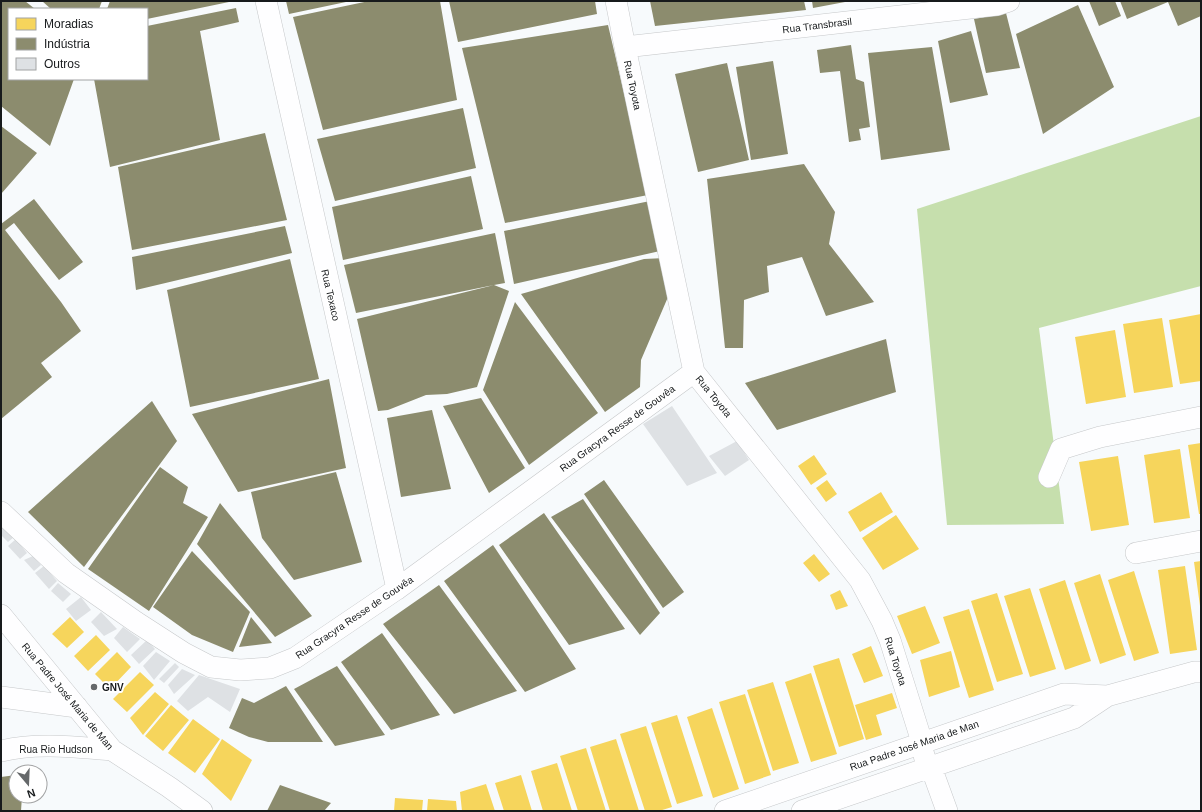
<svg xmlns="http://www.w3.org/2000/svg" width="1202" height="812" font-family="Arial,sans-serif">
<rect width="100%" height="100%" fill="#f7fafc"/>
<path fill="#c6dfad" d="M 1201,116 L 1201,286 L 1039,328 L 1064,524 L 947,525 L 917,209 Z"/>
<path fill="#f6d55c" d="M 1201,314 L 1201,381 L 1180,384 L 1169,320 Z
M 1162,318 L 1173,387 L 1134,393 L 1123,324 Z
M 1115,330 L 1126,397 L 1086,404 L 1075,337 Z
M 1201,443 L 1201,514 L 1199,514 L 1188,445 Z
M 1180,449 L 1190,518 L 1154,523 L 1144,455 Z
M 814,455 L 827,474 L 811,485 L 798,466 Z
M 1118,456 L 1129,525 L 1091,531 L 1079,462 Z
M 827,480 L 837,494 L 826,502 L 816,488 Z
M 881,492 L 893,512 L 860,532 L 848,512 Z
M 896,515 L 919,549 L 883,570 L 862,538 Z
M 814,554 L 830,574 L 819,582 L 803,563 Z
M 1201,561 L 1201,606 L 1200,606 L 1194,562 Z
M 1185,566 L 1197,650 L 1170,654 L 1158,570 Z
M 1134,571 L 1159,653 L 1134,661 L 1108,580 Z
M 1100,574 L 1126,655 L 1100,664 L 1074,583 Z
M 1065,580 L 1091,661 L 1065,670 L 1039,589 Z
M 1030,588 L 1056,669 L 1030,677 L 1004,596 Z
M 840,590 L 848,606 L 836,610 L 830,595 Z
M 997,593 L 1023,674 L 997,682 L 971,601 Z
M 925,606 L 940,643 L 912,654 L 897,616 Z
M 969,609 L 994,690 L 969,698 L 943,617 Z
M 70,617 L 84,632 L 67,648 L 52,634 Z
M 96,635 L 110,650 L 88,671 L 74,656 Z
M 871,646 L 883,676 L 864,683 L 852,654 Z
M 951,651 L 960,687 L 929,697 L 920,660 Z
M 117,652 L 131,667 L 110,689 L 95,674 Z
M 839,658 L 864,739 L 839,747 L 813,666 Z
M 140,672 L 154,685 L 127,712 L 113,699 Z
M 811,673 L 837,754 L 811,762 L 785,682 Z
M 773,682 L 799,763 L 773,771 L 747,690 Z
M 155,692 L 169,704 L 143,735 L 130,718 Z
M 892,693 L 897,708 L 876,715 L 882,735 L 866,740 L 855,705 Z
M 745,694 L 771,775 L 745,784 L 719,702 Z
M 171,705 L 189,720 L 163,751 L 145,736 Z
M 712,708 L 739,789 L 713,798 L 687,717 Z
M 677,715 L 703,796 L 677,804 L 651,723 Z
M 193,719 L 220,739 L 195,773 L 168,753 Z
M 646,726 L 672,807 L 659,811 L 645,811 L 620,734 Z
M 222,739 L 252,760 L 231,801 L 202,774 Z
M 616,739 L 639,811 L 610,811 L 590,747 Z
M 586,748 L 606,811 L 578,811 L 560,756 Z
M 557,763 L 572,811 L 543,811 L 531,771 Z
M 521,775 L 532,811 L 504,811 L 495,783 Z
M 486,784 L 495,811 L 462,811 L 460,792 Z
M 395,798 L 423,800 L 422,811 L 394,811 Z
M 428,799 L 456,801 L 457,811 L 427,811 Z"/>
<path fill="#8c8c6e" d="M 1,1 L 25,1 L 35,9 L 9,9 L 9,79 L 74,79 L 50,146 L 1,106 Z
M 42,1 L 102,1 L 99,9 L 51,9 Z
M 110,1 L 229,1 L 229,2 L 147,19 L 147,9 L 107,9 Z
M 286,1 L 346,1 L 346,2 L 289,14 Z
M 369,1 L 440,1 L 457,100 L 323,130 L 293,17 Z
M 449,1 L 595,1 L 597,14 L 458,42 Z
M 650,1 L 804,1 L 806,10 L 655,26 Z
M 812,1 L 845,1 L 845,2 L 813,8 Z
M 1089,1 L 1115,1 L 1121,16 L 1099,26 Z
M 1120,1 L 1201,1 L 1201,16 L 1178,26 L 1168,2 L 1127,19 Z
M 1078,5 L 1114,87 L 1043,134 L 1016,34 Z
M 236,8 L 239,22 L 200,31 L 220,140 L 110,167 L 94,79 L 147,79 L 147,26 Z
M 1006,13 L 1020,68 L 986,73 L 974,19 Z
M 608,25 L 648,195 L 505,223 L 462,48 Z
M 971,31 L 988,95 L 950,103 L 938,41 Z
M 851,45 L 856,79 L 864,82 L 870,127 L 859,129 L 861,140 L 849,142 L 840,71 L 820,73 L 817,50 Z
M 932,47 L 950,150 L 881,160 L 868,53 Z
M 773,61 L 788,154 L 751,160 L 736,67 Z
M 727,63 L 749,160 L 698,172 L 675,74 Z
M 463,108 L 476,168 L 335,201 L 317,139 Z
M 1,126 L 37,153 L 1,194 Z
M 265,133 L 287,220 L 132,250 L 118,167 Z
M 804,164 L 835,212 L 829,244 L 874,302 L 826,316 L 802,257 L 767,266 L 769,292 L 744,300 L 743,348 L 725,348 L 707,179 Z
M 471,176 L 483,229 L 343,260 L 332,207 Z
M 34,199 L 83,262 L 59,280 L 14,223 L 5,230 L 61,302 L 81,331 L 41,363 L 52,377 L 1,419 L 1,224 Z
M 650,201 L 660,251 L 514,284 L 504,231 Z
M 285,226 L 292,253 L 136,290 L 132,257 Z
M 495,233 L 505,283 L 494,285 L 509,291 L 477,387 L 447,394 L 426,395 L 388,410 L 378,411 L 357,319 L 494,285 L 356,313 L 344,265 Z
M 665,258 L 671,290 L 641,360 L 640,387 L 605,412 L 521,294 L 644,259 Z
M 290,259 L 319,379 L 190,407 L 167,290 Z
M 515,302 L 598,413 L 529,465 L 483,390 Z
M 886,339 L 896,392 L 777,430 L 745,383 Z
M 329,379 L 346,468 L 238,492 L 192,414 Z
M 481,398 L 525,468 L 489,493 L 443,406 Z
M 152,401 L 177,441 L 84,567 L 28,512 Z
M 432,410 L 451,489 L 401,497 L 387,418 Z
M 160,467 L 188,487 L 183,503 L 208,517 L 149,611 L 88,569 Z
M 336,472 L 362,562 L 294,580 L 262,538 L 251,492 Z
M 604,480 L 684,592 L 663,608 L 584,494 Z
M 583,499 L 660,613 L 640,635 L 551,517 Z
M 220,503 L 312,616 L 275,637 L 197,544 Z
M 544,513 L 625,629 L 569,645 L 499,545 Z
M 493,545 L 576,669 L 525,692 L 444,581 Z
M 192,551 L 250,612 L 233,652 L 192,635 L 153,607 Z
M 439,585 L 517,691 L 454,714 L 383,624 Z
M 251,617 L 272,643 L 239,647 Z
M 382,633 L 440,715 L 391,730 L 341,662 Z
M 337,666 L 385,735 L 335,746 L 294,689 Z
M 286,686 L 323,742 L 268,742 L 249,737 L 229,728 L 242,698 L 254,703 Z
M 16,775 L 16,796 L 22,796 L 21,811 L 1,811 L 1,777 Z
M 280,785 L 331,803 L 324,811 L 267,811 Z"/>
<path fill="#dee1e4" d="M 672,406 L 717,473 L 687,486 L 643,424 Z
M 737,441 L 749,460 L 725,476 L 709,456 Z
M 1,524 L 14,537 L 8,542 L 1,535 Z
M 16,539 L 27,553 L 20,559 L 8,546 Z
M 33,556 L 41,565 L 34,571 L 24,560 Z
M 44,566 L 57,581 L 49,589 L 35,573 Z
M 58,583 L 71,594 L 63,602 L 51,591 Z
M 81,597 L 91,610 L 76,621 L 66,609 Z
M 101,612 L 117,629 L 104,636 L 91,622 Z
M 123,627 L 140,639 L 127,652 L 114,638 Z
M 147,640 L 155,649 L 139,664 L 131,655 Z
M 156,652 L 170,661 L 154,680 L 143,666 Z
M 175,663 L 179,667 L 164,683 L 159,679 Z
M 182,669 L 195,675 L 174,694 L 168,685 Z
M 199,675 L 240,689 L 230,712 L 208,697 L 188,711 L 177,701 Z"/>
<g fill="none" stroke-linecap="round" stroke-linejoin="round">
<g stroke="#c6c8ca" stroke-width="22">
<path id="minor" d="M 266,1 L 397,589
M 616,1 L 625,47 L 694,372 L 860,580 L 882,621 L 890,640 L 922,742
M 625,47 L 997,5 L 1009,1
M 1049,477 L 1061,449 L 1100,437 L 1201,417
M 1,512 L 66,573 L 136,622 L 184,653 L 211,667 L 240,670 L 270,668 L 295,658 L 397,589 L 694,372
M 1136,553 L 1201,541
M 1,615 L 112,750 L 169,787 L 202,811
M 1,697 L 77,707
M 1,751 C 36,742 76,747 112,750
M 924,755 L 926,763 L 931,767 L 947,811
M 725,811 L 1064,694 L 1107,696 L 1194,672 L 1201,672
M 802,811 L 1074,718 L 1107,696"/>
</g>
<use href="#minor" stroke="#fefeff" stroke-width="21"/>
</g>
<circle fill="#65686a" stroke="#fff" stroke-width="1.5" cx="94" cy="687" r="4"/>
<g text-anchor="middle" stroke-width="4" stroke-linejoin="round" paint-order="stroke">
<g font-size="10" fill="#171a1c" stroke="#fff">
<text transform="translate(817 25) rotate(-7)" y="4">Rua Transbrasil</text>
<text transform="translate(633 85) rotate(78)" y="4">Rua Toyota</text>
<text transform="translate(331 295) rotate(77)" y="4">Rua Texaco</text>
<text transform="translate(714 396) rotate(51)" y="4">Rua Toyota</text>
<text transform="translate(617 428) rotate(-36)" y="4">Rua Gracyra Resse de Gouvêa</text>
<text transform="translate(354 617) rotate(-34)" y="4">Rua Gracyra Resse de Gouvêa</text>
<text transform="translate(896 661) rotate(72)" y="4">Rua Toyota</text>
<text transform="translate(68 696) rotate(50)" y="4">Rua Padre José Maria de Man</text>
<text transform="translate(914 745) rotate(-19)" y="4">Rua Padre José Maria de Man</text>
<text x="56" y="753">Rua Rio Hudson</text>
</g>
<g font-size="10" font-weight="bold" fill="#171a1c" stroke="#fff" text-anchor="start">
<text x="102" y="691">GNV</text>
</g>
</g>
<rect width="1202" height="812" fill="none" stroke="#171a1c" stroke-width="4"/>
<rect x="8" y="8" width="140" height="72" fill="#ffffff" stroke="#a2a3a4"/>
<rect x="16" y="18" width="20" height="12" fill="#f6d55c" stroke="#a2a3a4"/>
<text x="44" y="28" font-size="12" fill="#171a1c">Moradias</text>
<rect x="16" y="38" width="20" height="12" fill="#8c8c6e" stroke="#a2a3a4"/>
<text x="44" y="48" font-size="12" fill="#171a1c">Indústria</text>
<rect x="16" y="58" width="20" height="12" fill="#dee1e4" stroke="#a2a3a4"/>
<text x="44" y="68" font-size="12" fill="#171a1c">Outros</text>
<g transform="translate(28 784) rotate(161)"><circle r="19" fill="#ffffff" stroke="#a2a3a4"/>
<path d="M0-3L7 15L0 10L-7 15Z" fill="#65686a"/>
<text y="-6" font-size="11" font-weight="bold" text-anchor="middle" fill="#171a1c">N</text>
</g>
</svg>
